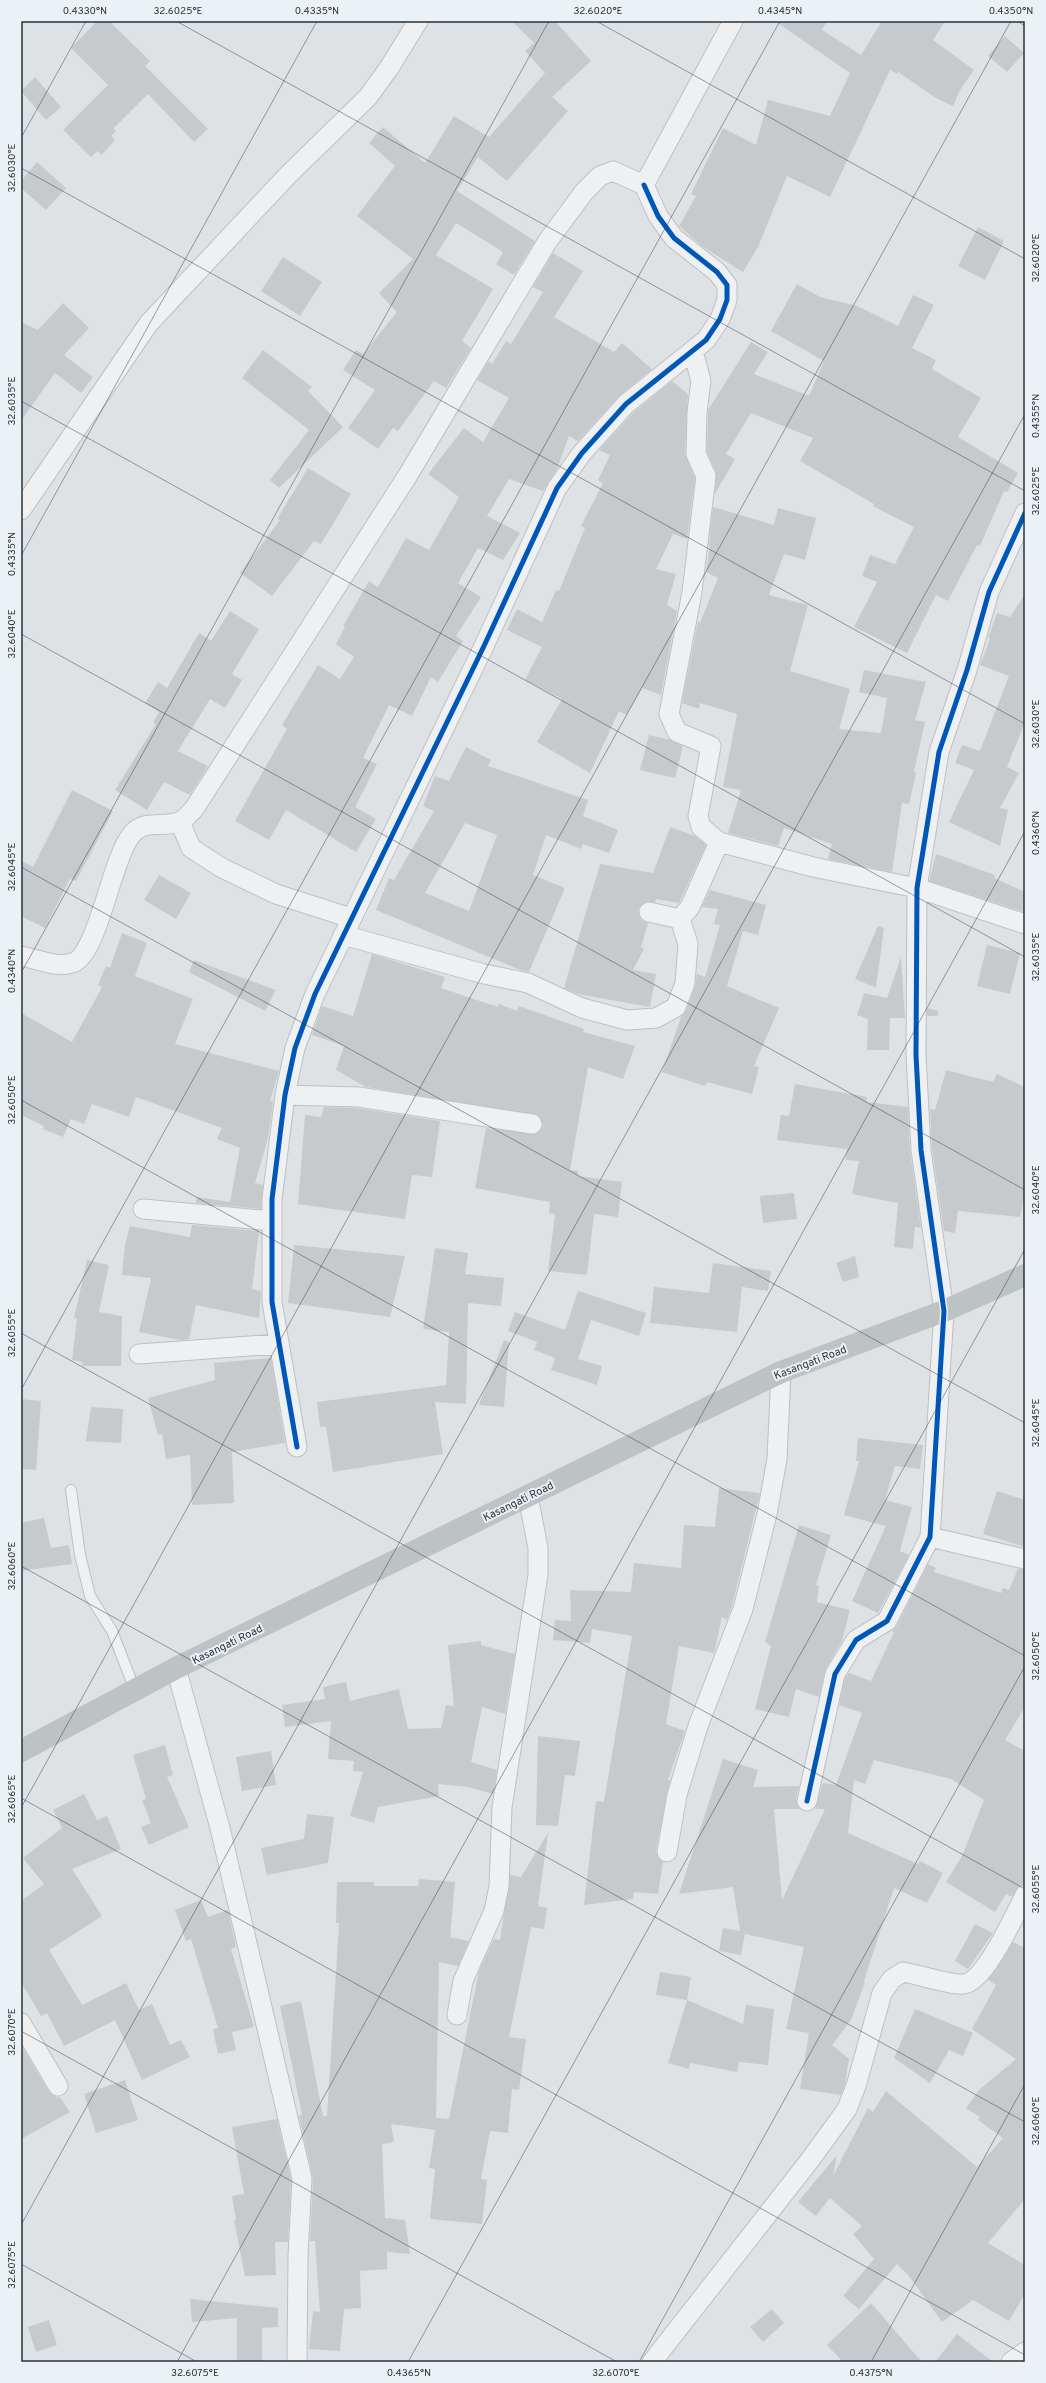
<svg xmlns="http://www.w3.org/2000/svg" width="1046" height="2383" font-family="Overpass,sans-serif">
<rect width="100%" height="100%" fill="#dfe2e5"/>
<path fill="#c7cacd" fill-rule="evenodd" d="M 97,21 L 109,21 L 150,61 L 145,66 L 208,129 L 194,142 L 148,94 L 113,129 L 116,131 L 111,136 L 115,140 L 102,155 L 97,151 L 91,157 L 63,130 L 108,85 L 71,48 Z
M 512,21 L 555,21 L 591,61 L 552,97 L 568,111 L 507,181 L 478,157 L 457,191 L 535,241 L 514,275 L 496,264 L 503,252 L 456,223 L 436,255 L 493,289 L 462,341 L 471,348 L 446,388 L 434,381 L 398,431 L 393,428 L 378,449 L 348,428 L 375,390 L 343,370 L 356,350 L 363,354 L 397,312 L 379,293 L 413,259 L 357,216 L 395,166 L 369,143 L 383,127 L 425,163 L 454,116 L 489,137 L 545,73 L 525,51 L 534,43 Z
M 775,21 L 827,21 L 822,30 L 861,55 L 882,21 L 945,21 L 933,40 L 974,70 L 960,90 L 953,106 L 936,98 L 898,72 L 897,74 L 890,70 L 830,197 L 787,176 L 758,247 L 743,272 L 703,247 L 679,226 L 696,196 L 691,194 L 723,128 L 756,145 L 768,100 L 830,116 L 850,73 Z
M 1005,36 L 1024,53 L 1007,72 L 988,56 Z
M 35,77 L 61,107 L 46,120 L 21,91 Z
M 37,162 L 66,188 L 46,210 L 21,188 L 21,181 Z
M 978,227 L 1004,241 L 985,280 L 958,266 Z
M 553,253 L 583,271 L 554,317 L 614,352 L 622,343 L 652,369 L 618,397 L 578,441 L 569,436 L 557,469 L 543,491 L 509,479 L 487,516 L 520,533 L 503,560 L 478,548 L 458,583 L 481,597 L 456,636 L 463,641 L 438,682 L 431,677 L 412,716 L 389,705 L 363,758 L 377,764 L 355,807 L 376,819 L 356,852 L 286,810 L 269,840 L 235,821 L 287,729 L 282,725 L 318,665 L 340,679 L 354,657 L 336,644 L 345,627 L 343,626 L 369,581 L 378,587 L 406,538 L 429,550 L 459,497 L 428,474 L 464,428 L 483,442 L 509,398 L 477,380 L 489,361 L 492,364 L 506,341 L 511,344 L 543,292 L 533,287 Z
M 283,257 L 322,282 L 300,316 L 261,291 Z
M 797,284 L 820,297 L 857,306 L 898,326 L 913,295 L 934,305 L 912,348 L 936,360 L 932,369 L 981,398 L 958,437 L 1018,473 L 1007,492 L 1004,491 L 980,546 L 977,545 L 948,601 L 936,595 L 907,653 L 854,627 L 877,582 L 862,576 L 870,555 L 895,564 L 914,527 L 873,506 L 874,504 L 800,461 L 813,438 L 751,413 L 726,454 L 735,459 L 715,494 L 716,472 L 707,452 L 708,410 L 751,342 L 768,352 L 754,374 L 809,396 L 824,361 L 771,331 Z
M 63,303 L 89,328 L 64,355 L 93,377 L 81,393 L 55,373 L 21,421 L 21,322 L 38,330 Z
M 263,350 L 312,387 L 308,391 L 343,427 L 279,488 L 270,480 L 309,430 L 242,378 Z
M 672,381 L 688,394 L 685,454 L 695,478 L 687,539 L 673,534 L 656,569 L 676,574 L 667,605 L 677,611 L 661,695 L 642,688 L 626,715 L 619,711 L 590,773 L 537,742 L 562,699 L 525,680 L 542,647 L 507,630 L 517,609 L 542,622 L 556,590 L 559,591 L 585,528 L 581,526 L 603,483 L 598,480 L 610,455 L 599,450 L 634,412 Z
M 308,468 L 351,494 L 321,544 L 314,541 L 272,596 L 240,573 L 280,520 L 277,519 Z
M 713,507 L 774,525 L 778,508 L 816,518 L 805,560 L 784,554 L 769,595 L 808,605 L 790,671 L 850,689 L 839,729 L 881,733 L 887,698 L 859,692 L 864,670 L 926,682 L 915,720 L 925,722 L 914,772 L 916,773 L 909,804 L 902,803 L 892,872 L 828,859 L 832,844 L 784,828 L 778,846 L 728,833 L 741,790 L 723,787 L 737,714 L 700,703 L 699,709 L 682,703 L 698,621 L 700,623 L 718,578 L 706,572 L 710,545 L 709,545 Z
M 1025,594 L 1025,722 L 1007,767 L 1019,773 L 1000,808 L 1008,810 L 1000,846 L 949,822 L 974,770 L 955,763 L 962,745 L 980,751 L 1009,676 L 980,665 L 990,639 L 988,638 L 997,613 L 1010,617 Z
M 230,611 L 259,629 L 232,674 L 242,680 L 225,708 L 210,699 L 178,751 L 208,766 L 190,795 L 164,782 L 147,810 L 115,790 L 156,724 L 153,722 L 159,712 L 145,703 L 158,682 L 167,688 L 199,633 L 211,641 Z
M 649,735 L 671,740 L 683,746 L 675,778 L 640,770 Z
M 466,747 L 491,760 L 488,766 L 588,800 L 583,816 L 618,830 L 609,853 L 583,844 L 581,849 L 546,835 L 533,875 L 565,888 L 529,972 L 520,970 L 376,910 L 389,878 L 394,880 L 434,811 L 423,806 L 435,776 L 449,781 ZM 465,823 L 497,835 L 469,911 L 425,893 Z
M 72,790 L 113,811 L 76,881 L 70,879 L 45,928 L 21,916 L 21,861 L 33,867 Z
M 670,827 L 695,836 L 706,845 L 679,903 L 656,899 L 655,902 L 645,902 L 638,909 L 641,920 L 648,923 L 641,947 L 644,949 L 633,970 L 656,974 L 650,1007 L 578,994 L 564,988 L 600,864 L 653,873 Z
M 936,854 L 995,875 L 994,878 L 1025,892 L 1025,912 L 929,881 Z
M 159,875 L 191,893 L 176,919 L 144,900 Z
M 710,890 L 766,905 L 758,935 L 743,931 L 727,986 L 779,1008 L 754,1066 L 759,1067 L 752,1094 L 707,1082 L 705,1086 L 662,1072 L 681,1017 L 686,1011 L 695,987 L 697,974 L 705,977 L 720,925 L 714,924 L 718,909 L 702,907 Z
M 878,926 L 884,928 L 876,988 L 855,979 Z
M 122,933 L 147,943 L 135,976 L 193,999 L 175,1044 L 279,1071 L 270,1101 L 273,1102 L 268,1138 L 255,1183 L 263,1185 L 261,1209 L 196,1203 L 197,1197 L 230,1202 L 240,1148 L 217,1139 L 222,1128 L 136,1097 L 129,1117 L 92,1104 L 84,1124 L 71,1119 L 63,1137 L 43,1129 L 44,1126 L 21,1115 L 21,1013 L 72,1042 L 102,987 L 98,985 L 106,966 L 110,968 Z
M 987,945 L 1020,953 L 1010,994 L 977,986 Z
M 372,954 L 445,977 L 441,988 L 498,1007 L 499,1004 L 517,1011 L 519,1006 L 584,1029 L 583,1032 L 635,1046 L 623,1079 L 588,1067 L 570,1170 L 578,1171 L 578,1176 L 622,1182 L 618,1217 L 594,1214 L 587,1275 L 548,1271 L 555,1214 L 549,1213 L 550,1202 L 475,1188 L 486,1128 L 536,1134 L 543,1126 L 539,1116 L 366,1087 L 336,1070 L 344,1046 L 312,1035 L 322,1006 L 353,1016 Z
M 901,957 L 905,1018 L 890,1018 L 889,1050 L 867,1050 L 868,1019 L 857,1015 L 864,993 L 887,998 Z
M 194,960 L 276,990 L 265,1011 L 189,972 Z
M 927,1008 L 938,1011 L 938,1016 L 927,1016 Z
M 946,1070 L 993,1082 L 997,1074 L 1025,1087 L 1025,1193 L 1020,1217 L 958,1211 L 955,1233 L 944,1231 L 932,1149 L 930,1109 L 935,1110 Z
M 795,1084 L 867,1097 L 867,1102 L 908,1107 L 910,1151 L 921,1228 L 915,1227 L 913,1249 L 894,1247 L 898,1203 L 852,1194 L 859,1161 L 846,1160 L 847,1149 L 777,1140 L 781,1115 L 789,1116 Z
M 324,1107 L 358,1108 L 440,1121 L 432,1177 L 412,1175 L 405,1219 L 298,1204 L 305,1115 L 321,1117 Z
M 794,1193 L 797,1219 L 763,1223 L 760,1196 Z
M 192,1225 L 259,1231 L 252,1289 L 261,1291 L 259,1318 L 196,1305 L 189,1339 L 180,1340 L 139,1332 L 151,1278 L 122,1275 L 125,1244 L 130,1226 L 190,1237 Z
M 294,1245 L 405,1256 L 390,1317 L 288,1303 Z
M 435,1248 L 468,1253 L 465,1274 L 504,1278 L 501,1306 L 468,1303 L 466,1404 L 435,1402 L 443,1454 L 333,1472 L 326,1426 L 320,1427 L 317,1402 L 446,1385 L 449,1332 L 423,1329 Z
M 855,1256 L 859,1277 L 843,1282 L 836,1263 Z
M 87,1260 L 109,1265 L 99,1312 L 122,1316 L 121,1366 L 82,1366 L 83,1362 L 72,1360 L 77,1319 L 74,1318 Z
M 713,1263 L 771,1271 L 768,1291 L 742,1287 L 737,1332 L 650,1323 L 654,1287 L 709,1293 Z
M 578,1291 L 646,1313 L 639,1336 L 591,1320 L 578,1359 L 602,1366 L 597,1385 L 551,1370 L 555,1358 L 534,1350 L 537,1342 L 508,1331 L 515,1312 L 565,1330 Z
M 504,1340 L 509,1342 L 504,1407 L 479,1405 Z
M 271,1358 L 285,1443 L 232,1452 L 234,1503 L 192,1505 L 190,1455 L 166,1459 L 162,1434 L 158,1435 L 148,1398 L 215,1380 L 214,1363 Z
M 21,1399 L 41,1401 L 36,1470 L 21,1469 Z
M 91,1407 L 123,1409 L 121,1443 L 86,1441 Z
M 858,1438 L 923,1445 L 920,1469 L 895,1466 L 885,1500 L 912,1507 L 900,1551 L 909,1555 L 878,1613 L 852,1601 L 886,1526 L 844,1515 L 859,1461 L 856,1461 Z
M 719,1488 L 760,1493 L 732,1606 L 727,1620 L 722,1617 L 714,1653 L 679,1646 L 666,1724 L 685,1731 L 668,1780 L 670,1781 L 656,1850 L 657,1856 L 663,1862 L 658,1894 L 634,1892 L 633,1899 L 584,1905 L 596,1801 L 604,1802 L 632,1636 L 592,1629 L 590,1643 L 553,1640 L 555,1620 L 571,1621 L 570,1590 L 631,1592 L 634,1563 L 681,1568 L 684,1525 L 715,1527 Z
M 997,1491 L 1025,1500 L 1025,1547 L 983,1534 Z
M 44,1518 L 51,1548 L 69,1545 L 72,1564 L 21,1571 L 21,1523 Z
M 799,1525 L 831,1535 L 816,1585 L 819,1586 L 817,1602 L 850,1610 L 842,1641 L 826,1668 L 819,1697 L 796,1689 L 789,1717 L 755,1709 L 771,1646 L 765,1642 Z
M 928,1564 L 936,1568 L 934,1572 L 1001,1593 L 1003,1588 L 1009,1590 L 1018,1569 L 1025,1570 L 1025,1707 L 1005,1740 L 1025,1751 L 1025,1884 L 1019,1886 L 1012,1897 L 1006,1894 L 995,1912 L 946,1882 L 962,1856 L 984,1800 L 951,1779 L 874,1760 L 865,1784 L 854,1780 L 848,1833 L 918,1864 L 920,1861 L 943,1873 L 927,1903 L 894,1888 L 864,1981 L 865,1982 L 851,2020 L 832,2045 L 849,2059 L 845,2084 L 841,2095 L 800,2089 L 809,2033 L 786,2029 L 804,1947 L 745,1934 L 741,1955 L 719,1951 L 723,1928 L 740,1931 L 733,1887 L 679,1894 L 723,1759 L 758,1770 L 753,1787 L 799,1786 L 796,1799 L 800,1809 L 774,1809 L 782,1900 L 825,1809 L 815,1809 L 822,1786 L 823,1783 L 836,1785 L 862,1713 L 839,1705 L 845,1678 L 849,1673 L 871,1681 L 894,1632 L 892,1631 L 897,1626 Z
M 481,1641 L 481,1645 L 515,1654 L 505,1714 L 482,1707 L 471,1762 L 497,1770 L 493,1794 L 468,1787 L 438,1784 L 439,1796 L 378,1807 L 374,1823 L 350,1816 L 363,1772 L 353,1771 L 354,1761 L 328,1759 L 331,1721 L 285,1727 L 282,1705 L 325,1699 L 323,1687 L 346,1682 L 350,1701 L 399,1689 L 408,1729 L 441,1728 L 446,1705 L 454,1706 L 448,1645 Z
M 538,1736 L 580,1741 L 575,1776 L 565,1775 L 558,1826 L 536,1825 Z
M 165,1745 L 173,1775 L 167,1777 L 189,1827 L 149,1845 L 141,1827 L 151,1823 L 142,1800 L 146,1799 L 133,1755 Z
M 271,1751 L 276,1785 L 242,1791 L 236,1757 Z
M 84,1794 L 97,1820 L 107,1816 L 121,1849 L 72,1869 L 102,1916 L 49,1950 L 82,2005 L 126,1983 L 139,2010 L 152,2004 L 170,2045 L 181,2040 L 190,2057 L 142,2080 L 115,2020 L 64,2046 L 47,2013 L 41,2016 L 21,1982 L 21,1901 L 44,1884 L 23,1858 L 62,1828 L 53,1810 Z
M 307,1814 L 334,1817 L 328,1863 L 267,1875 L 261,1848 L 304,1839 Z
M 548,1833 L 538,1906 L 547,1908 L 544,1929 L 531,1927 L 509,2037 L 526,2039 L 519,2090 L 512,2089 L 508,2133 L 490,2131 L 481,2179 L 487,2180 L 482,2224 L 430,2219 L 435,2169 L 429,2168 L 435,2130 L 391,2124 L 394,2142 L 382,2144 L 385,2218 L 405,2220 L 410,2254 L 387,2252 L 387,2269 L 360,2271 L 361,2308 L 344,2309 L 340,2351 L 309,2349 L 313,2311 L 320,2312 L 315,2241 L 310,2241 L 313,2178 L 299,2116 L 302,2115 L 280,2006 L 301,2001 L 323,2116 L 327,2116 L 339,1923 L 336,1923 L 337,1882 L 374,1882 L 374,1886 L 418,1886 L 419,1879 L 455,1882 L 450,1937 L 469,1941 L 458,1966 L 439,1962 L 436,2118 L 449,2119 L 479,1971 L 494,1939 L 500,1940 L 510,1875 L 521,1877 Z
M 201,1900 L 208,1917 L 228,1910 L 236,1947 L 231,1949 L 254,2027 L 232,2032 L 236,2050 L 218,2054 L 213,2029 L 218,2028 L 191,1939 L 186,1941 L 175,1910 Z
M 975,1924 L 993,1933 L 968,1969 L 955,1961 Z
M 1013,1942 L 1025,1948 L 1025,2199 L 988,2243 L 1025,2265 L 1025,2294 L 1009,2321 L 973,2300 L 942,2322 L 909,2276 L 897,2264 L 859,2309 L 843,2296 L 874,2259 L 853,2234 L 862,2226 L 830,2198 L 816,2216 L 798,2202 L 837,2155 L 833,2176 L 868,2108 L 873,2112 L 886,2091 L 977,2167 L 1003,2138 L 978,2120 L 980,2117 L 966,2108 L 979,2090 L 1016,2059 L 972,2029 L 996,1985 L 988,1980 Z
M 660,1972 L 691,1977 L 687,2000 L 656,1995 Z
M 687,2000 L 743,2024 L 746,2005 L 774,2009 L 768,2065 L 739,2062 L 737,2072 L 690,2063 L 689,2069 L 668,2063 Z
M 915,2009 L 973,2033 L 963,2056 L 949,2050 L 930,2083 L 894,2058 Z
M 21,2045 L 49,2092 L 57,2098 L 60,2097 L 70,2112 L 21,2139 Z
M 125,2080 L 138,2120 L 96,2133 L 84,2094 Z
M 277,2119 L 291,2179 L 288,2242 L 275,2242 L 276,2275 L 245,2276 L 234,2220 L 236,2220 L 232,2196 L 244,2194 L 232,2127 Z
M 190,2299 L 278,2308 L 278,2327 L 262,2328 L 262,2362 L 237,2362 L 237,2318 L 192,2322 Z
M 871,2303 L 922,2362 L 843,2362 L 827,2345 Z
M 772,2309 L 784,2323 L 763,2342 L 750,2327 Z
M 49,2320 L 57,2345 L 36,2352 L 28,2327 Z
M 957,2334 L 993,2362 L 935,2362 Z"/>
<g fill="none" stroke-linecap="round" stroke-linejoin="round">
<g stroke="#bdc0c3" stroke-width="12">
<path id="lane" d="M 71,1490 L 80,1555 L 90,1596 L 112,1631 L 135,1690"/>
</g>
<g stroke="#bdc0c3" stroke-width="21">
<path id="street" d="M 693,351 L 701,381 L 697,412 L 696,454 L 706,476 L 692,592 L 669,714 L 677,732 L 711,746 L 698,816 L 701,827 L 719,842 L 813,867 L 917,888 L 1025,924
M 21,510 L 149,323 L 289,174 L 368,97 L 389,68 L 418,21
M 180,822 L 191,848 L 222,868 L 276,894 L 351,918
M 649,912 L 680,919 L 690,907 L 719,842
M 343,935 L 484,974 L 528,983 L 582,1008 L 627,1020 L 656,1018 L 676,1007 L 685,983 L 688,944 L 680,919
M 21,956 C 36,959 57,968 72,963 C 98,956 111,859 132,834 C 145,818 166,829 181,821 C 186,818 190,813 194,809 L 408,475 L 547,242 L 584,192 L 600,176 L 613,171 L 644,185 L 733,21
M 285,1095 L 359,1097 L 532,1124
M 143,1209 L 272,1221
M 139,1354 L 278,1344
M 297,1447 L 272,1302 L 272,1199 L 285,1095 L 295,1048 L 315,994 L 484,646 L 557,488 L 582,453 L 626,404 L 706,340 L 720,319 L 727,300 L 727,285 L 717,272 L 674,238 L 658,216 L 644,185
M 930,1537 L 1025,1559
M 176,1668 L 220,1828 L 302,2178 L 298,2256 L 297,2362
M 807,1801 L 835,1674 L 856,1640 L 887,1621 L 930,1537 L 944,1311 L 921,1150 L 916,1055 L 917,888 L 939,752 L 967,670 L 989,592 L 1025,513
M 667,1852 L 677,1795 L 698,1726 L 743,1609 L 767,1514 L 777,1459 L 781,1372
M 457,2015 L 463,1981 L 494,1911 L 499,1886 L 502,1807 L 538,1575 L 538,1548 L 528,1496
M 21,2023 L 58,2086
M 652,2362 L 810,2160 L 847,2109 L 856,2086 L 882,1993 L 892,1979 L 903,1972 C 915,1974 955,1986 964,1984 C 985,1981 1015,1915 1025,1895
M 1011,2362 L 1025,2352"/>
</g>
<use href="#lane" stroke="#eff0f2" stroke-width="10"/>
<use href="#street" stroke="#eff0f2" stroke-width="19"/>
<path stroke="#bdc2c5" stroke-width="22" d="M 21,1751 L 176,1668 L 781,1372 L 944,1311 L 1025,1275"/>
<g stroke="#ecf1f5" stroke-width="8">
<path id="cycleway" d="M 297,1447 L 272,1302 L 272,1199 L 285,1095 L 295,1048 L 315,994 L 484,646 L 557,488 L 582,453 L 626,404 L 706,340 L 720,319 L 727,300 L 727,285 L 717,272 L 674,238 L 658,216 L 644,185
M 807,1801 L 835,1674 L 856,1640 L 887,1621 L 930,1537 L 944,1311 L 921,1150 L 916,1055 L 917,888 L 939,752 L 967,670 L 989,592 L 1025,513"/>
</g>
<use href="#cycleway" stroke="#0057b8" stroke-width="5"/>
</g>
<path fill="none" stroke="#26333e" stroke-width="1" stroke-opacity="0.45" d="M 176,21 L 1025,491M 596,21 L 1025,259M 1017,21 L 1025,26M 21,138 L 86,21M 21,168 L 1025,724M 21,401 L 1025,957M 21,556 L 317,21M 21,634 L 1025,1190M 21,867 L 1025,1423M 21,973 L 549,21M 21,1100 L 1025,1656M 21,1333 L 1025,1889M 21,1390 L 780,21M 21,1566 L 1025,2122M 21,1798 L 1025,2355M 21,1808 L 1011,21M 21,2031 L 617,2362M 21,2225 L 1025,414M 21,2264 L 197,2362M 177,2362 L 1025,831M 408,2362 L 1025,1249M 639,2362 L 1025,1666M 871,2362 L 1025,2084"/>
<g text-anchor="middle" stroke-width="4" stroke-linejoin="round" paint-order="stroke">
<g font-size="11" fill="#26333e" stroke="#ecf1f5">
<text transform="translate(810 1362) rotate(-21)" y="4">Kasangati Road</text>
<text transform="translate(518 1501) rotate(-26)" y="4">Kasangati Road</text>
<text transform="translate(227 1644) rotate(-26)" y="4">Kasangati Road</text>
</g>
</g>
<rect width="1046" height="2383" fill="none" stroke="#ecf1f5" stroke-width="44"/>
<rect x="22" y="22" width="1002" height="2339" fill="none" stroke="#26333e" stroke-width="1.5"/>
<g font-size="10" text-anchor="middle" fill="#26333e">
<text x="85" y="14">0.4330°N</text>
<text x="178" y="14">32.6025°E</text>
<text x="317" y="14">0.4335°N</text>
<text x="598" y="14">32.6020°E</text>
<text x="780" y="14">0.4345°N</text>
<text x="1011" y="14">0.4350°N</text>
<text transform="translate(11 168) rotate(-90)" y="4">32.6030°E</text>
<text transform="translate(1035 258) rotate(-90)" y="4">32.6020°E</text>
<text transform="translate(11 401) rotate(-90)" y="4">32.6035°E</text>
<text transform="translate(1035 416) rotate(-90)" y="4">0.4355°N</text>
<text transform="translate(1035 491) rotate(-90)" y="4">32.6025°E</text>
<text transform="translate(11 554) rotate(-90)" y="4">0.4335°N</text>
<text transform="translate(11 634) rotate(-90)" y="4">32.6040°E</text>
<text transform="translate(1035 724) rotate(-90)" y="4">32.6030°E</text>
<text transform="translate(1035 833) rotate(-90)" y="4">0.4360°N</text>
<text transform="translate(11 867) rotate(-90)" y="4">32.6045°E</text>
<text transform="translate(1035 957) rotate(-90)" y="4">32.6035°E</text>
<text transform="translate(11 971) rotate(-90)" y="4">0.4340°N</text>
<text transform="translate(11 1100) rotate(-90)" y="4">32.6050°E</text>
<text transform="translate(1035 1190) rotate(-90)" y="4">32.6040°E</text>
<text transform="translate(11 1333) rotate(-90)" y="4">32.6055°E</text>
<text transform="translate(1035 1423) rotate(-90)" y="4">32.6045°E</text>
<text transform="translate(11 1566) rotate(-90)" y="4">32.6060°E</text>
<text transform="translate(1035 1656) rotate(-90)" y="4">32.6050°E</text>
<text transform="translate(11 1799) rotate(-90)" y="4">32.6065°E</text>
<text transform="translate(1035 1889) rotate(-90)" y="4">32.6055°E</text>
<text transform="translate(11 2032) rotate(-90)" y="4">32.6070°E</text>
<text transform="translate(1035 2121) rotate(-90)" y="4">32.6060°E</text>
<text transform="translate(11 2265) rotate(-90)" y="4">32.6075°E</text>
<text x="195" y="2376">32.6075°E</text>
<text x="409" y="2376">0.4365°N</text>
<text x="616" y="2376">32.6070°E</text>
<text x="871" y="2376">0.4375°N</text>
</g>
</svg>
